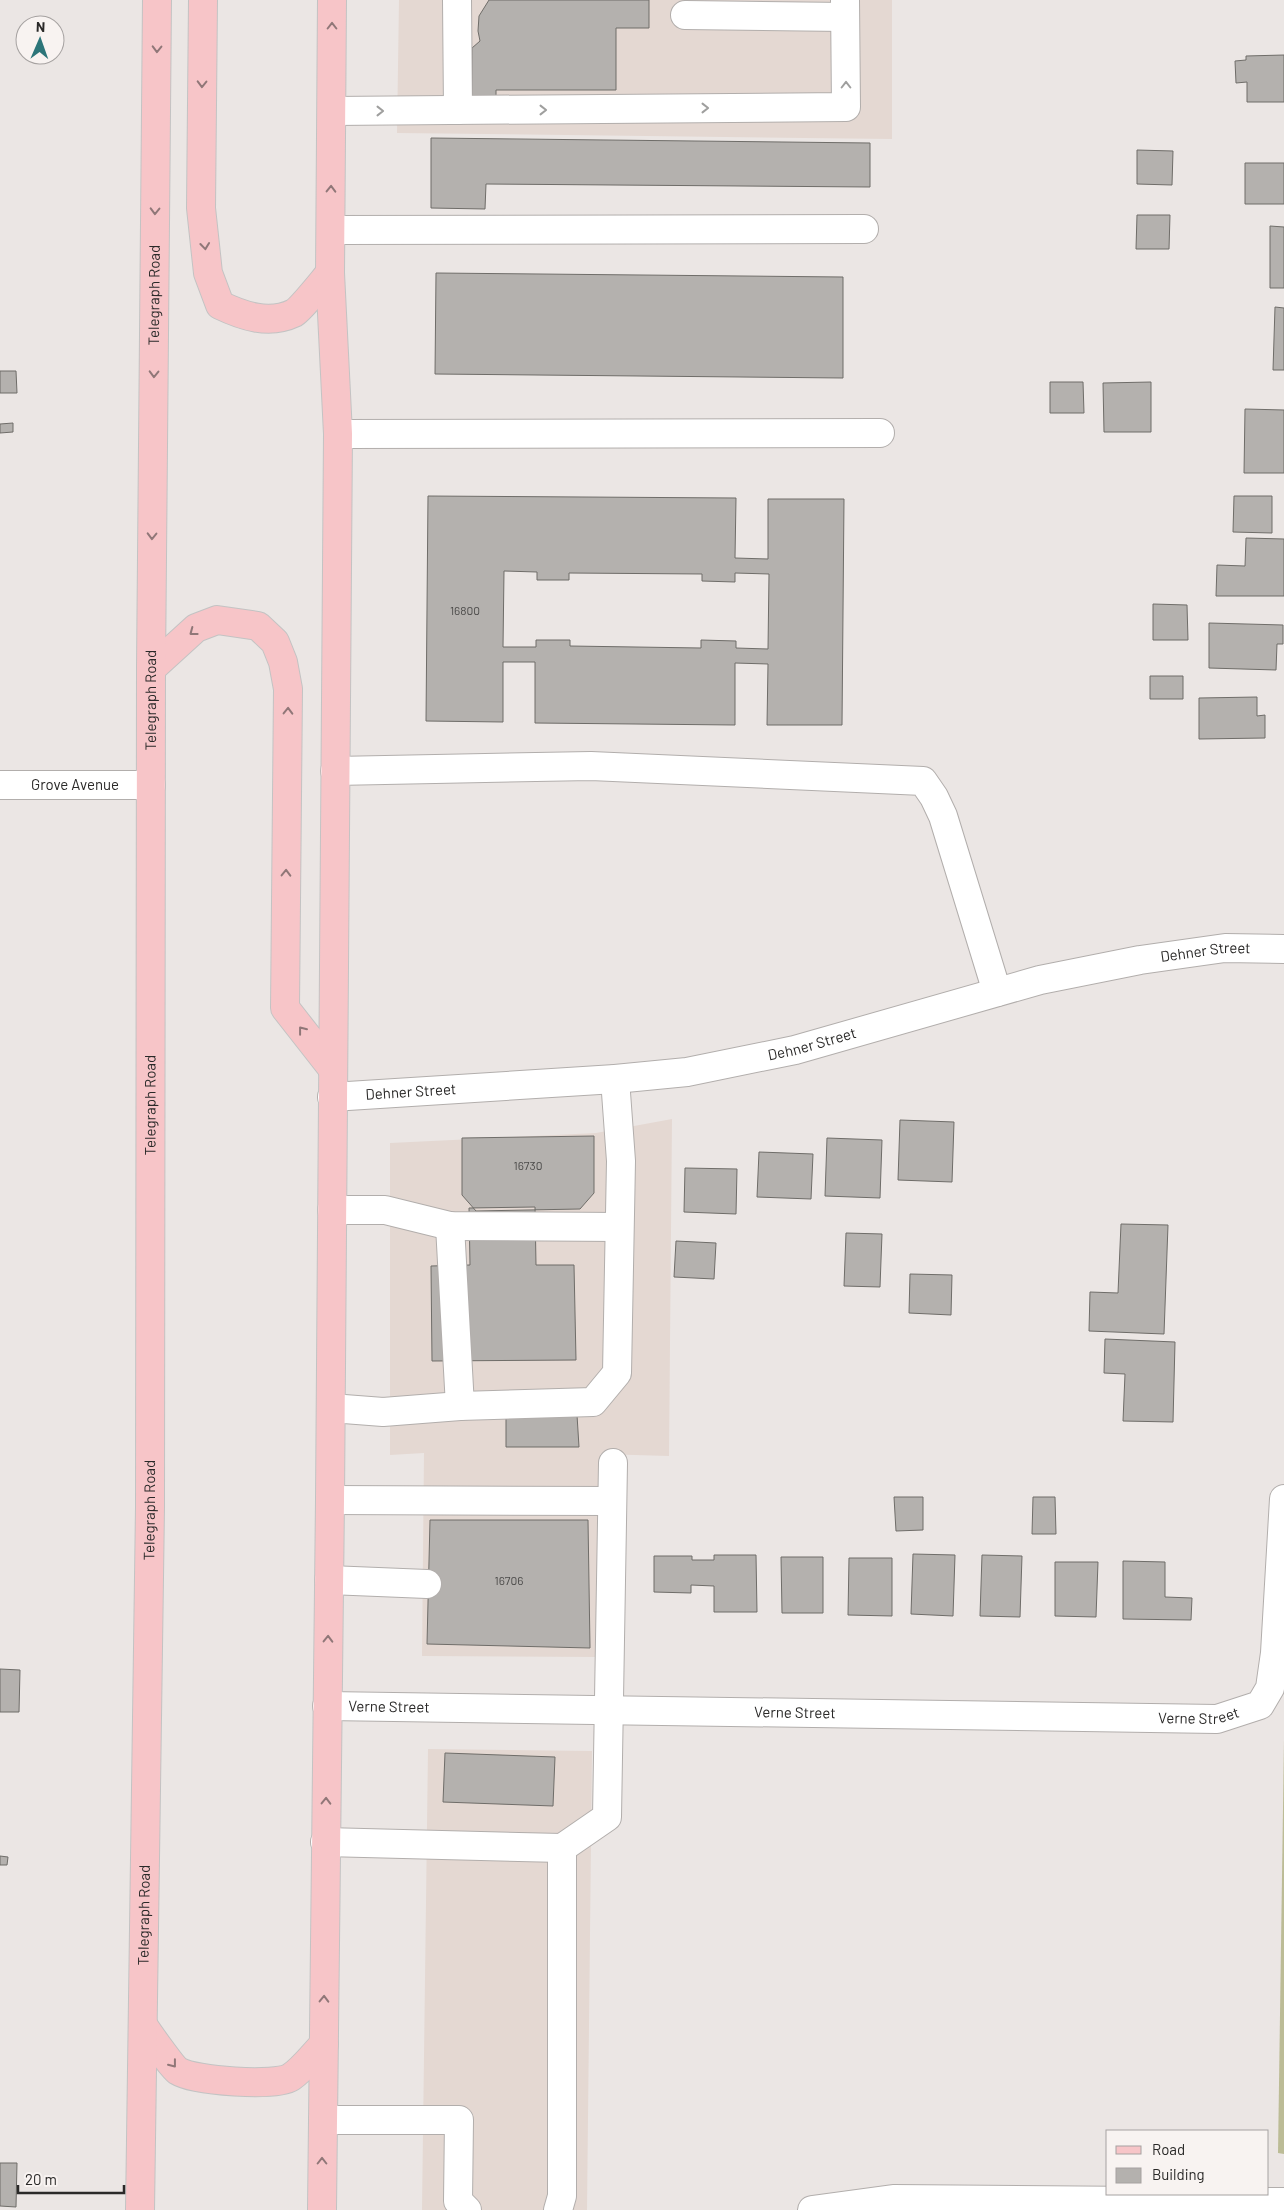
<svg xmlns="http://www.w3.org/2000/svg" width="1284" height="2210" font-family="Barlow,sans-serif">
<rect width="100%" height="100%" fill="#ebe6e4"/>
<path fill="#e4d8d2" d="M 399,0 L 892,0 L 892,139 L 397,133 Z
M 672,1119 L 669,1456 L 600,1454 L 598,1657 L 422,1656 L 424,1453 L 390,1455 L 390,1143 L 596,1133 Z
M 428,1749 L 592,1751 L 587,2210 L 422,2210 Z"/>
<path fill="#bcbc96" d="M 1284,1739 L 1284,2154 L 1278,2153 Z"/>
<path fill="#b4b1ae" stroke="#6f6d69" fill-rule="evenodd" d="M 489,0 L 649,0 L 649,28 L 616,28 L 616,90 L 496,90 L 496,97 L 472,97 L 472,48 L 480,41 L 478,31 L 479,16 Z
M 1284,55 L 1284,102 L 1247,102 L 1247,82 L 1236,83 L 1235,61 L 1246,60 L 1246,56 Z
M 431,138 L 870,143 L 870,187 L 486,184 L 485,209 L 431,208 Z
M 1137,150 L 1173,151 L 1172,185 L 1137,184 Z
M 1245,163 L 1284,163 L 1284,204 L 1245,204 Z
M 1137,215 L 1170,215 L 1169,249 L 1136,249 Z
M 1270,226 L 1284,227 L 1284,288 L 1270,288 Z
M 436,273 L 843,277 L 843,378 L 435,374 Z
M 1275,307 L 1284,308 L 1284,370 L 1273,370 Z
M 0,371 L 16,371 L 17,393 L 0,393 Z
M 1050,382 L 1083,382 L 1084,413 L 1050,413 Z
M 1151,382 L 1151,432 L 1104,432 L 1103,383 Z
M 1245,409 L 1284,410 L 1284,473 L 1244,473 Z
M 13,423 L 13,432 L 0,433 L 0,424 Z
M 428,496 L 736,498 L 735,558 L 768,559 L 768,499 L 844,499 L 842,725 L 767,725 L 768,664 L 735,663 L 735,725 L 535,723 L 535,662 L 503,662 L 503,722 L 426,721 ZM 504,571 L 537,572 L 537,580 L 569,580 L 569,573 L 702,574 L 702,581 L 735,582 L 735,573 L 769,574 L 768,649 L 736,648 L 736,641 L 701,640 L 701,648 L 570,646 L 570,640 L 536,640 L 536,647 L 503,647 Z
M 1234,496 L 1272,496 L 1272,533 L 1233,532 Z
M 1246,538 L 1284,539 L 1284,596 L 1216,596 L 1217,565 L 1245,566 Z
M 1153,604 L 1187,605 L 1188,640 L 1153,640 Z
M 1209,623 L 1283,625 L 1283,644 L 1277,644 L 1276,670 L 1209,668 Z
M 1150,676 L 1183,676 L 1183,699 L 1150,699 Z
M 1257,697 L 1257,716 L 1265,715 L 1265,738 L 1199,739 L 1199,698 Z
M 900,1120 L 954,1122 L 952,1182 L 898,1180 Z
M 594,1136 L 594,1193 L 580,1209 L 476,1211 L 462,1195 L 462,1138 Z
M 827,1138 L 882,1140 L 880,1198 L 825,1196 Z
M 759,1152 L 813,1154 L 811,1199 L 757,1197 Z
M 685,1168 L 737,1169 L 736,1214 L 684,1212 Z
M 535,1207 L 536,1265 L 574,1265 L 576,1360 L 432,1361 L 431,1266 L 470,1265 L 469,1208 Z
M 1121,1224 L 1168,1225 L 1164,1334 L 1089,1331 L 1090,1292 L 1118,1293 Z
M 846,1233 L 882,1234 L 880,1287 L 844,1286 Z
M 676,1241 L 716,1243 L 714,1279 L 674,1277 Z
M 910,1274 L 952,1275 L 951,1315 L 909,1313 Z
M 1105,1339 L 1175,1342 L 1173,1422 L 1123,1421 L 1125,1374 L 1104,1373 Z
M 577,1415 L 579,1447 L 506,1447 L 506,1416 Z
M 894,1497 L 923,1497 L 923,1530 L 896,1531 Z
M 1033,1497 L 1055,1497 L 1056,1534 L 1032,1534 Z
M 430,1520 L 588,1520 L 590,1648 L 427,1644 Z
M 913,1554 L 955,1555 L 953,1616 L 911,1614 Z
M 714,1555 L 756,1555 L 757,1612 L 714,1612 L 714,1586 L 691,1585 L 691,1593 L 654,1592 L 654,1556 L 692,1556 L 692,1560 L 714,1560 Z
M 982,1555 L 1022,1556 L 1020,1617 L 980,1616 Z
M 781,1557 L 823,1557 L 823,1613 L 782,1613 Z
M 849,1558 L 892,1558 L 892,1616 L 848,1615 Z
M 1123,1561 L 1165,1562 L 1165,1597 L 1192,1598 L 1191,1620 L 1123,1619 Z
M 1055,1562 L 1098,1562 L 1096,1617 L 1055,1616 Z
M 0,1669 L 20,1670 L 19,1712 L 0,1712 Z
M 445,1753 L 555,1757 L 553,1806 L 443,1802 Z
M 0,1856 L 8,1857 L 7,1865 L 0,1865 Z
M 0,2163 L 17,2163 L 16,2207 L 0,2206 Z"/>
<g fill="none" stroke-linecap="round" stroke-linejoin="round">
<g stroke="#b2aeac" stroke-width="30">
<g id="minor">
<path d="M 457,0 L 458,110"/>
<path d="M 685,15 L 845,17"/>
<path d="M 332,111 L 846,107 L 845,0"/>
<path d="M 331,230 L 864,229"/>
<path d="M 338,434 L 880,433"/>
<path d="M 335,771 L 591,766 L 923,781 L 934,797 L 943,816 L 997,992"/>
<path id="s1" d="M 0,785 L 151,785"/>
<path id="s2" d="M 332,1097 L 615,1079 L 687,1072 L 795,1050 L 1040,980 L 1140,960 L 1225,948 L 1284,949"/>
<path d="M 332,1210 L 385,1210 L 450,1226 L 619,1227"/>
<path d="M 450,1226 L 460,1406"/>
<path d="M 331,1408 L 383,1412 L 460,1406 L 593,1402 L 617,1373 L 621,1161 L 615,1079"/>
<path d="M 330,1500 L 612,1501"/>
<path d="M 329,1580 L 427,1584"/>
<path id="s3" d="M 327,1706 L 1217,1719 L 1260,1705 L 1270,1688 L 1275,1653 L 1284,1499"/>
<path d="M 325,1842 L 562,1848"/>
<path d="M 323,2120 L 459,2120 L 458,2201 L 467,2210"/>
<path d="M 558,2210 L 562,2196 L 562,1848 L 607,1817 L 613,1463"/>
<path d="M 812,2210 L 893,2199 L 1284,2202"/>
</g>
</g>
<g stroke="#c3c3c3" stroke-width="30">
<g id="major">
<path d="M 203,0 L 201,208 L 208,273 L 220,305 C 243,316 269,325 294,313 C 302,308 323,281 330,273"/>
<path d="M 151,669 L 196,628 L 217,620 L 258,626 L 275,642 L 283,662 L 288,689 L 285,1008 L 332,1068"/>
<path d="M 143,2025 C 149,2034 172,2067 178,2071 C 194,2081 276,2087 291,2077 C 303,2069 314,2054 324,2044"/>
<path id="s4" d="M 140,2210 L 150,1507 L 151,669 L 157,0"/>
<path d="M 322,2210 L 330,1500 L 338,434 L 330,273 L 332,0"/>
</g>
</g>
<use href="#minor" stroke="#fff" stroke-width="28"/>
<use href="#major" stroke="#f7c5c8" stroke-width="28"/>
</g>
<defs><path id="oneway-chevron" d="M-2-3.5L2.5 0L-2 3.5" fill="none" stroke-width="1.6" stroke-linecap="round" stroke-linejoin="round" transform="scale(1.25)"/></defs>
<g stroke="#907778">
<use href="#oneway-chevron" transform="translate(332 26) rotate(-90)"/>
<use href="#oneway-chevron" transform="translate(157 49) rotate(91)"/>
<use href="#oneway-chevron" transform="translate(202 84) rotate(91)"/>
<use href="#oneway-chevron" transform="translate(331 189) rotate(-89)"/>
<use href="#oneway-chevron" transform="translate(155 211) rotate(91)"/>
<use href="#oneway-chevron" transform="translate(205 246) rotate(84)"/>
<use href="#oneway-chevron" transform="translate(154 374) rotate(91)"/>
<use href="#oneway-chevron" transform="translate(152 536) rotate(91)"/>
<use href="#oneway-chevron" transform="translate(193 632) rotate(143)"/>
<use href="#oneway-chevron" transform="translate(288 711) rotate(-89)"/>
<use href="#oneway-chevron" transform="translate(286 873) rotate(-89)"/>
<use href="#oneway-chevron" transform="translate(302 1030) rotate(-128)"/>
<use href="#oneway-chevron" transform="translate(328 1639) rotate(-89)"/>
<use href="#oneway-chevron" transform="translate(326 1801) rotate(-89)"/>
<use href="#oneway-chevron" transform="translate(324 1999) rotate(-89)"/>
<use href="#oneway-chevron" transform="translate(173 2064) rotate(52)"/>
<use href="#oneway-chevron" transform="translate(322 2161) rotate(-90)"/>
</g>
<g stroke="#9f9f9e">
<use href="#oneway-chevron" transform="translate(846 85) rotate(-90)"/>
<use href="#oneway-chevron" transform="translate(705 108)"/>
<use href="#oneway-chevron" transform="translate(543 110)"/>
<use href="#oneway-chevron" transform="translate(380 111)"/>
</g>
<g text-anchor="middle" stroke-width="5" stroke-linejoin="round" paint-order="stroke">
<g font-size="12" fill="#4c4b4a">
<text x="465" y="615">16800</text>
<text x="528" y="1170">16730</text>
<text x="509" y="1585">16706</text>
</g>
<g font-size="15" fill="#2a2928" stroke="#f8f3f1">
<text dy="5" stroke="none"><textPath href="#s4" startOffset="1915">Telegraph Road</textPath></text>
<text dy="5" stroke="none"><textPath href="#s4" startOffset="1510">Telegraph Road</textPath></text>
<text dy="5" stroke="none"><textPath href="#s1" startOffset="75">Grove Avenue</textPath></text>
<text dy="5" stroke="none"><textPath href="#s2" startOffset="889">Dehner Street</textPath></text>
<text dy="5" stroke="none"><textPath href="#s2" startOffset="484">Dehner Street</textPath></text>
<text dy="5" stroke="none"><textPath href="#s2" startOffset="79">Dehner Street</textPath></text>
<text dy="5" stroke="none"><textPath href="#s4" startOffset="1105">Telegraph Road</textPath></text>
<text dy="5" stroke="none"><textPath href="#s4" startOffset="700">Telegraph Road</textPath></text>
<text dy="5" stroke="none"><textPath href="#s3" startOffset="62">Verne Street</textPath></text>
<text dy="5" stroke="none"><textPath href="#s3" startOffset="468">Verne Street</textPath></text>
<text dy="5" stroke="none"><textPath href="#s3" startOffset="872">Verne Street</textPath></text>
<text dy="5" stroke="none"><textPath href="#s4" startOffset="295">Telegraph Road</textPath></text>
</g>
</g>
<rect x="1106" y="2130" width="162" height="65" fill="#f8f3f1" stroke="#a6a2a1"/>
<rect x="1116" y="2146" width="25" height="8" fill="#f7c5c8" stroke="#a6a2a1"/>
<text x="1152" y="2155" font-size="15" fill="#2a2928">Road</text>
<rect x="1116" y="2168" width="25" height="15" fill="#b4b1ae" stroke="#a6a2a1"/>
<text x="1152" y="2180" font-size="15" fill="#2a2928">Building</text>
<g transform="translate(40 40) rotate(2)"><circle r="24" fill="#f8f3f1" stroke="#a6a2a1"/>
<path d="M0-4L9 19L0 12L-9 19Z" fill="#2c7579"/>
<text y="-8" font-size="14" font-weight="bold" text-anchor="middle" fill="#2a2928">N</text>
</g>
<path d="M18 2185v8h106v-8" fill="none" stroke="#2a2928" stroke-width="2.5"/>
<text x="25" y="2185" font-size="15" fill="#2a2928" stroke="#f8f3f1" stroke-width="4" paint-order="stroke">20 m</text>
</svg>
